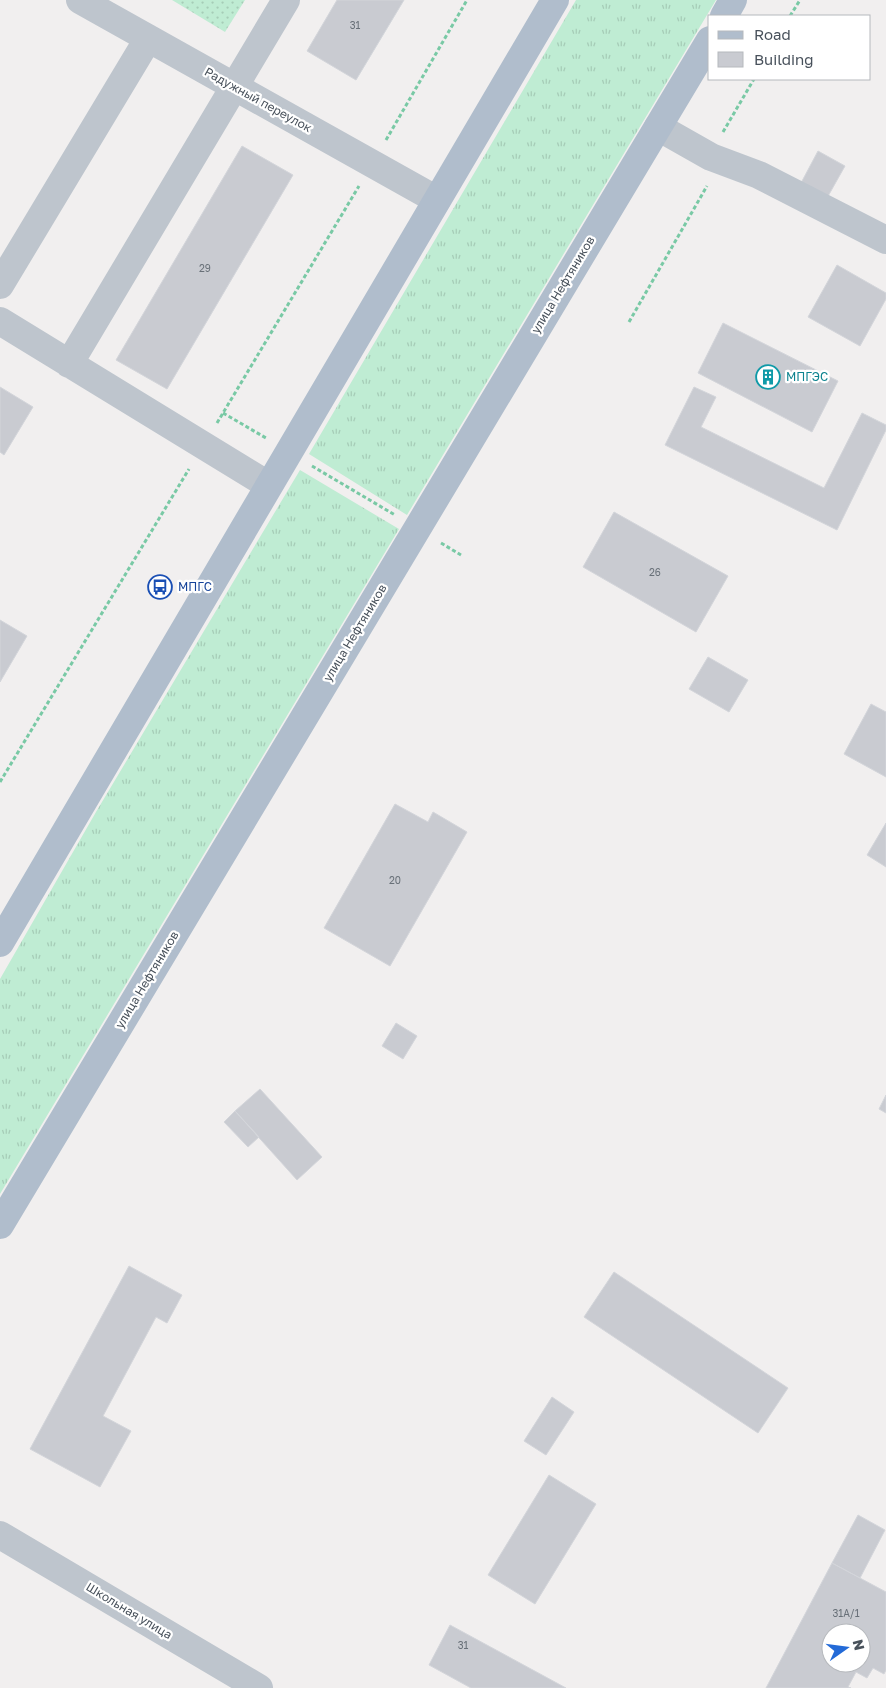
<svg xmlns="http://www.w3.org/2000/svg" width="886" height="1688" font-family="'Golos Text',sans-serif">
<defs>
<pattern id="grass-tufts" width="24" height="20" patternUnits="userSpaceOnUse" patternTransform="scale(1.25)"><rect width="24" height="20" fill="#bfecd3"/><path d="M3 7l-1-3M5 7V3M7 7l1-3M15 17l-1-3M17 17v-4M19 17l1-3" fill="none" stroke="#a6ccb7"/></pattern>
<pattern id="park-dots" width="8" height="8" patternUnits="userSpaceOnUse" patternTransform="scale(1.25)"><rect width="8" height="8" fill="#bfecd3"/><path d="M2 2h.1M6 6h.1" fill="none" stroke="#a6ccb7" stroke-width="1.8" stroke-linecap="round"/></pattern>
</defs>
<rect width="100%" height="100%" fill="#f1efef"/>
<path fill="url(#grass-tufts)" d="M 576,0 L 716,0 L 407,515 L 309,454 Z
M 300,470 L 399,529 L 0,1194 L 0,979 L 96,812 Z"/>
<path fill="url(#park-dots)" d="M 172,0 L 245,0 L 225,32 Z"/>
<path fill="#c9cbd1" stroke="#d3d5da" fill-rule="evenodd" d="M 337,0 L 404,0 L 356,80 L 307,51 Z
M 242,146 L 293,175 L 167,389 L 116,360 Z
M 818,151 L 845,166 L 827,198 L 801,183 Z
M 837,265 L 886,293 L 886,299 L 860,346 L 808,317 Z
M 723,323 L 838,381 L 812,432 L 698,373 Z
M 0,387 L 33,407 L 4,455 L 0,452 Z
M 694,387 L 716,397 L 701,427 L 824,488 L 862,413 L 886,425 L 886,430 L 837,530 L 665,445 Z
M 614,512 L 728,576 L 696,632 L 583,567 Z
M 0,620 L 27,636 L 0,682 Z
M 708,657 L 748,680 L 729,712 L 689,689 Z
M 871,704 L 886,712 L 886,777 L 844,754 Z
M 395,804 L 428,822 L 433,812 L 467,832 L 390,966 L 324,928 Z
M 886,823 L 886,867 L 867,855 Z
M 396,1023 L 417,1036 L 403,1059 L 382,1046 Z
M 260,1089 L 322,1157 L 297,1180 L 235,1111 Z
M 886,1095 L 886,1113 L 879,1109 Z
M 235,1111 L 259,1137 L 248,1147 L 224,1122 Z
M 129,1266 L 182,1295 L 167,1323 L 156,1317 L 103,1416 L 131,1431 L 100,1487 L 30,1449 Z
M 614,1272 L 788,1388 L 758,1433 L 584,1317 Z
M 552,1397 L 574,1412 L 546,1455 L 524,1441 Z
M 549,1475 L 596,1504 L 535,1604 L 488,1575 Z
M 858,1515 L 885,1530 L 860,1578 L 832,1563 Z
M 832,1563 L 886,1592 L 886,1670 L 884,1674 L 873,1668 L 867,1678 L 856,1672 L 848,1687 L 851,1688 L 766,1688 ZM 831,1633 L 861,1633 L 861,1663 L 831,1663 Z
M 450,1625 L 566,1688 L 471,1688 L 429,1665 Z"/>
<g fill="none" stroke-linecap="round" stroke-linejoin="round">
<path stroke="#79c9a5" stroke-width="3" stroke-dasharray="4 2.5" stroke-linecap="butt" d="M 790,16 L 800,0
M 723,132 L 754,79
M 386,140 L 467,0
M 629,322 L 707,186
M 223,413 L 266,438
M 217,423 L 359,186
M 312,466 L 395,515
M 441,543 L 461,555
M 0,782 L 189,469"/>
<path stroke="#bec5cd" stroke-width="28" d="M 80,0 L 437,200
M 658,127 L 711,157 L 759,175 L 886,240
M 0,285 L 148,39
M 0,321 L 268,485
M 69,364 L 286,0
M 0,1535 L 259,1688"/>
<path stroke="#b0bdcc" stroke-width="28" d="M 724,16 L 733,0
M 0,943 L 555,0
M 0,1225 L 710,40"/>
</g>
<defs>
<g id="building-ring" transform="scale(1.25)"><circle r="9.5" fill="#fff" stroke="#0f9aa8" stroke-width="1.5"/><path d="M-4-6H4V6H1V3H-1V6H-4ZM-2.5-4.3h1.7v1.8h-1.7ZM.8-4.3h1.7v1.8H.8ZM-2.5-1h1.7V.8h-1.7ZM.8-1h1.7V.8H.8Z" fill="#0f9aa8"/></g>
<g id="bus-ring" transform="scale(1.25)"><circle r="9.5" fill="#fff" stroke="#1a4fb4" stroke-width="1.5"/><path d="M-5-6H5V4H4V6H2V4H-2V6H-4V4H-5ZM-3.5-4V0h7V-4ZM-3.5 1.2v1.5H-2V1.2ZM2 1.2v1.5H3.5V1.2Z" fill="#1a4fb4"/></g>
</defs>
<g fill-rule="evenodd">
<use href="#building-ring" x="768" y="377"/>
<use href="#bus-ring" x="160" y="587"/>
</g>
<g text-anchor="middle" stroke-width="4.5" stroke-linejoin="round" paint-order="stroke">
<g font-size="10" fill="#687078">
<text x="355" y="29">31</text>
<text x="205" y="272">29</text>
<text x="655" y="576">26</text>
<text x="395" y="884">20</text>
<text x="846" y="1617">31А/1</text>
<text x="463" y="1649">31</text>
</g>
<g font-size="12" fill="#48515b" stroke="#fff">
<text transform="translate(258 100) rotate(29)" y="4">Радужный переулок</text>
<text transform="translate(563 285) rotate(-59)" y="4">улица Нефтяников</text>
<text transform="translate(355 633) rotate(-59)" y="4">улица Нефтяников</text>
<text transform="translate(147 980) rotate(-59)" y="4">улица Нефтяников</text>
<text transform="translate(129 1611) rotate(31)" y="4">Школьная улица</text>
</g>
<g font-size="12" fill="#0d838f" stroke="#fff" text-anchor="start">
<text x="786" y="381">МПГЭС</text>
</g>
<g font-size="12" fill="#164399" stroke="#fff" text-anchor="start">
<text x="178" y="591">МПГС</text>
</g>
</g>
<rect x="708" y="15" width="162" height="65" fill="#ffffff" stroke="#b6b9bd"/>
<rect x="718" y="31" width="25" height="8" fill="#b0bdcc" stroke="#b6b9bd"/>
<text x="754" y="40" font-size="15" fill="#48515b">Road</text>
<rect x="718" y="52" width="25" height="15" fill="#c9cbd1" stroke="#b6b9bd"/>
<text x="754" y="65" font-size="15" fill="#48515b">Building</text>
<g transform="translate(846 1648) rotate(76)"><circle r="24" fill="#ffffff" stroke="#b6b9bd"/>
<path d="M0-4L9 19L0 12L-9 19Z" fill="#236ad7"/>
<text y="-8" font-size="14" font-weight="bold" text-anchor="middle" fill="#48515b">N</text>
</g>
</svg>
